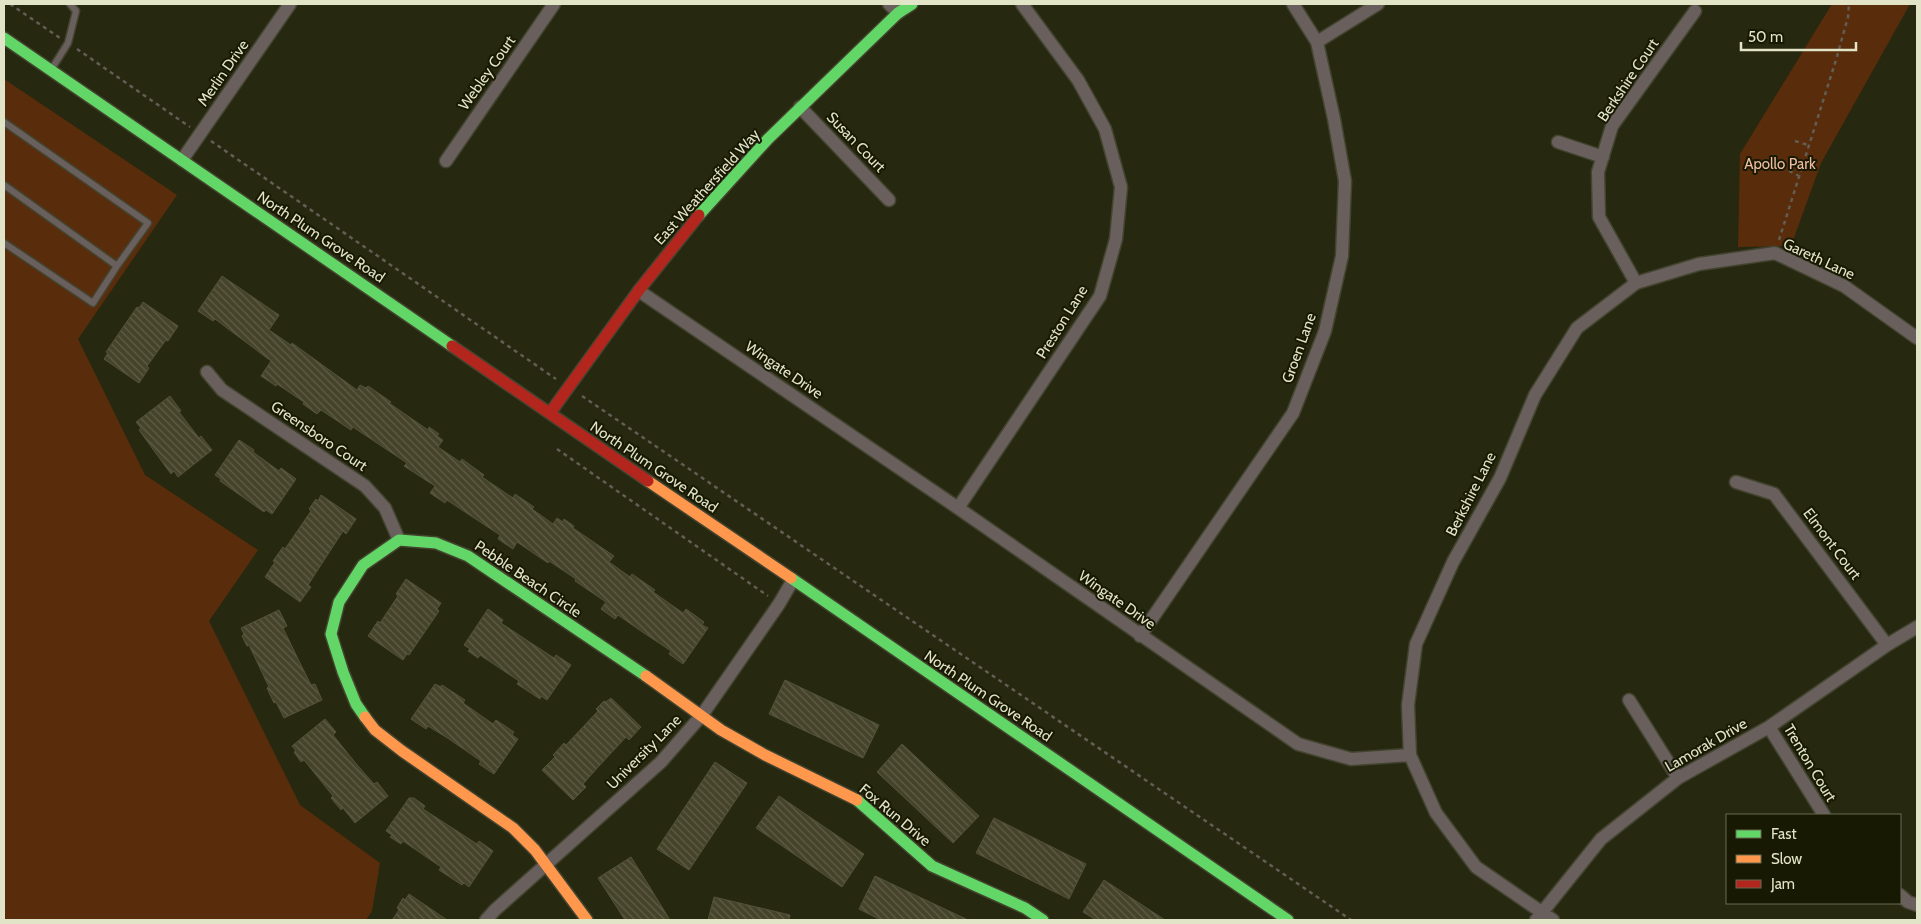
<svg xmlns="http://www.w3.org/2000/svg" width="1921" height="924" font-family="Cabin,sans-serif">
<defs>
<pattern id="building-back-hatch" width="6" height="6" patternUnits="userSpaceOnUse" patternTransform="scale(1.25)"><rect width="6" height="6" fill="#45432a"/><path d="M-1 5l2 2M0 0l6 6M5-1l2 2" fill="none" stroke="#605e47"/></pattern>
</defs>
<rect width="100%" height="100%" fill="#272810"/>
<path fill="#592d0b" d="M 1832,4 L 1910,4 L 1821,163 L 1791,246 L 1738,247 L 1740,154 Z
M 4,79 L 177,195 L 78,339 L 145,475 L 258,550 L 209,621 L 300,805 L 380,863 L 372,911 L 366,920 L 4,920 Z"/>
<path fill="url(#building-back-hatch)" stroke="#54513c" d="M 222,276 L 279,315 L 269,330 L 291,345 L 292,343 L 357,390 L 360,385 L 366,388 L 368,386 L 391,402 L 389,403 L 428,430 L 429,427 L 439,434 L 437,436 L 443,440 L 438,447 L 460,462 L 462,459 L 484,475 L 482,477 L 513,498 L 515,494 L 534,507 L 532,509 L 553,524 L 557,518 L 563,522 L 564,519 L 574,526 L 573,528 L 614,556 L 609,562 L 630,577 L 632,574 L 655,590 L 653,592 L 683,613 L 686,609 L 704,622 L 702,625 L 708,628 L 683,664 L 669,654 L 671,651 L 638,629 L 618,615 L 615,619 L 601,609 L 606,602 L 575,581 L 576,579 L 549,561 L 548,563 L 517,542 L 513,549 L 498,539 L 500,535 L 468,514 L 447,500 L 445,503 L 430,493 L 435,486 L 404,466 L 407,463 L 353,427 L 351,430 L 321,410 L 317,414 L 303,404 L 304,402 L 277,384 L 276,386 L 261,376 L 271,361 L 215,319 L 213,321 L 198,311 Z
M 143,302 L 178,326 L 168,341 L 166,340 L 147,366 L 149,368 L 139,383 L 104,359 L 108,353 L 106,352 L 128,320 L 137,307 L 139,308 Z
M 170,396 L 181,411 L 179,412 L 199,438 L 201,436 L 212,450 L 178,477 L 174,471 L 171,474 L 139,430 L 141,428 L 136,422 Z
M 239,440 L 254,450 L 253,452 L 279,471 L 281,468 L 296,479 L 272,514 L 266,510 L 264,512 L 220,481 L 221,479 L 215,475 Z
M 321,495 L 356,519 L 346,534 L 343,531 L 308,585 L 311,587 L 300,602 L 265,577 L 275,562 L 273,561 L 283,547 L 285,549 L 311,511 L 309,509 L 316,499 L 318,501 Z
M 406,579 L 441,603 L 437,609 L 439,611 L 409,655 L 407,654 L 403,660 L 368,636 L 378,621 L 380,623 L 398,596 L 396,594 Z
M 488,609 L 503,620 L 501,623 L 534,645 L 554,658 L 556,655 L 571,665 L 547,700 L 541,696 L 540,699 L 517,684 L 519,681 L 480,655 L 478,658 L 468,651 L 470,649 L 464,645 Z
M 279,610 L 287,626 L 283,628 L 300,663 L 311,685 L 315,684 L 322,700 L 284,718 L 276,702 L 274,703 L 267,688 L 269,687 L 249,645 L 247,646 L 242,636 L 244,634 L 241,628 Z
M 785,680 L 879,725 L 863,758 L 769,714 Z
M 435,684 L 441,687 L 442,685 L 465,700 L 463,703 L 493,724 L 496,720 L 514,732 L 512,735 L 518,739 L 494,774 L 479,764 L 481,761 L 449,739 L 428,726 L 426,729 L 411,719 Z
M 611,698 L 641,727 L 629,740 L 626,737 L 599,766 L 583,784 L 586,787 L 573,800 L 542,770 L 555,757 L 553,755 L 564,743 L 566,745 L 598,711 L 596,709 L 604,701 L 606,702 Z
M 325,719 L 336,732 L 333,735 L 358,766 L 374,784 L 377,782 L 388,796 L 355,823 L 343,808 L 341,810 L 331,798 L 333,796 L 304,760 L 301,762 L 294,752 L 296,751 L 292,746 Z
M 902,744 L 979,816 L 953,843 L 877,772 Z
M 715,762 L 747,783 L 689,870 L 657,849 Z
M 779,796 L 864,854 L 842,887 L 756,828 Z
M 409,798 L 414,798 L 425,806 L 423,809 L 477,844 L 479,841 L 493,851 L 469,887 L 464,883 L 462,885 L 439,870 L 441,867 L 403,841 L 401,844 L 390,837 L 392,835 L 386,831 Z
M 994,818 L 1086,864 L 1069,899 L 976,853 Z
M 631,857 L 646,881 L 670,920 L 625,920 L 598,878 Z
M 875,876 L 968,920 L 881,920 L 859,909 Z
M 1104,880 L 1165,920 L 1096,920 L 1083,912 Z
M 409,894 L 447,920 L 392,920 L 399,910 L 397,908 L 403,898 L 405,900 Z
M 714,897 L 790,915 L 789,920 L 708,920 Z"/>
<g fill="none" stroke-linecap="round" stroke-linejoin="round">
<g stroke="#43442f" stroke-width="9">
<path id="lane" d="M 51,70 L 68,43 L 76,11 L 70,4
M 4,122 L 148,223 L 117,266
M 4,185 L 117,266 L 93,303 L 4,243"/>
</g>
<g stroke="#43442f" stroke-width="15">
<path id="street" d="M 889,4 L 898,13
M 1317,42 L 1378,4
M 800,107 L 889,200
M 1558,142 L 1603,157
M 182,160 L 290,4
M 446,161 L 554,4
M 1636,283 L 1599,217 L 1598,172 L 1612,126 L 1695,11
M 639,291 L 958,508 L 1298,744 L 1351,759 L 1410,755 L 1436,813 L 1476,867 L 1553,920
M 207,372 L 222,390 L 365,486 L 385,508 L 399,540
M 1736,482 L 1774,494 L 1887,645
M 958,508 L 1100,296 L 1116,239 L 1121,187 L 1105,129 L 1078,80 L 1022,4
M 1140,636 L 1293,413 L 1325,331 L 1342,256 L 1345,181 L 1334,119 L 1317,42 L 1293,4
M 1629,700 L 1678,778
M 1769,727 L 1824,815
M 1410,755 L 1408,705 L 1416,644 L 1453,562 L 1500,478 L 1535,395 L 1577,328 L 1636,283 L 1699,264 L 1775,253 L 1844,286 L 1917,338
M 1900,895 L 1908,902 L 1917,905
M 486,920 L 495,910 L 661,762 L 702,715 L 779,604 L 793,580
M 1536,920 L 1601,839 L 1678,778 L 1769,727 L 1887,645 L 1917,627"/>
</g>
<g stroke="#43442f" stroke-width="14">
<path id="fast" d="M 4,38 L 452,346
M 699,215 L 768,139 L 898,13 L 912,4
M 791,578 L 1288,920
M 365,717 L 356,704 L 343,672 L 331,634 L 339,602 L 363,565 L 399,540 L 436,543 L 468,556 L 646,676
M 857,800 L 932,866 L 1025,908 L 1043,920"/>
</g>
<g stroke="#43442f" stroke-width="14">
<path id="slow" d="M 648,481 L 791,578
M 646,676 L 721,730 L 765,755 L 857,800
M 365,717 L 375,730 L 402,751 L 513,828 L 535,850 L 587,920"/>
</g>
<g stroke="#43442f" stroke-width="14">
<path id="jam" d="M 452,346 L 648,481
M 550,413 L 639,290 L 699,215"/>
</g>
<path stroke="#625e54" stroke-width="2.5" stroke-dasharray="4 4" stroke-linecap="butt" d="M 10,4 L 60,38
M 77,49 L 190,127
M 211,141 L 556,379
M 1795,141 L 1808,145
M 1782,167 L 1799,176
M 1779,240 L 1836,60 L 1848,17 L 1849,4
M 582,396 L 1351,920
M 557,449 L 768,596"/>
<use href="#lane" stroke="#695f5d" stroke-width="6"/>
<use href="#street" stroke="#695f5d" stroke-width="12"/>
<use href="#fast" stroke="#63d668" stroke-width="11"/>
<use href="#slow" stroke="#ff974d" stroke-width="11"/>
<use href="#jam" stroke="#b3261e" stroke-width="11"/>
</g>
<g text-anchor="middle" stroke-width="4" stroke-linejoin="round" paint-order="stroke">
<g font-size="15" fill="#e2e4c7" stroke="#181903">
<text transform="translate(223 73) rotate(-55)" y="5">Merlin Drive</text>
<text transform="translate(487 73) rotate(-55)" y="5">Webley Court</text>
<text transform="translate(1628 80) rotate(-56)" y="5">Berkshire Court</text>
<text transform="translate(856 142) rotate(46)" y="5">Susan Court</text>
<text transform="translate(707 187) rotate(-48)" y="5">East Weathersfield Way</text>
<text transform="translate(321 237) rotate(34)" y="5">North Plum Grove Road</text>
<text transform="translate(1819 259) rotate(25)" y="5">Gareth Lane</text>
<text transform="translate(1062 322) rotate(-58)" y="5">Preston Lane</text>
<text transform="translate(1299 348) rotate(-70)" y="5">Groen Lane</text>
<text transform="translate(784 370) rotate(34)" y="5">Wingate Drive</text>
<text transform="translate(319 436) rotate(34)" y="5">Greensboro Court</text>
<text transform="translate(654 467) rotate(34)" y="5">North Plum Grove Road</text>
<text transform="translate(1471 494) rotate(-63)" y="5">Berkshire Lane</text>
<text transform="translate(1832 544) rotate(53)" y="5">Elmont Court</text>
<text transform="translate(528 579) rotate(34)" y="5">Pebble Beach Circle</text>
<text transform="translate(1117 600) rotate(35)" y="5">Wingate Drive</text>
<text transform="translate(988 696) rotate(34)" y="5">North Plum Grove Road</text>
<text transform="translate(1706 745) rotate(-30)" y="5">Lamorak Drive</text>
<text transform="translate(644 752) rotate(-45)" y="5">University Lane</text>
<text transform="translate(1810 763) rotate(59)" y="5">Trenton Court</text>
<text transform="translate(895 815) rotate(40)" y="5">Fox Run Drive</text>
</g>
<g font-size="15" fill="#efbda1" stroke="#181903">
<text x="1780" y="169">Apollo Park</text>
</g>
</g>
<rect width="1921" height="924" fill="none" stroke="#e2e4c7" stroke-width="10"/>
<rect x="1726" y="814" width="175" height="90" fill="#181903" stroke="#696a51"/>
<rect x="1736" y="830" width="25" height="8" fill="#63d668" stroke="#696a51"/>
<text x="1771" y="839" font-size="15" fill="#e2e4c7">Fast</text>
<rect x="1736" y="855" width="25" height="8" fill="#ff974d" stroke="#696a51"/>
<text x="1771" y="864" font-size="15" fill="#e2e4c7">Slow</text>
<rect x="1736" y="880" width="25" height="8" fill="#b3261e" stroke="#696a51"/>
<text x="1771" y="889" font-size="15" fill="#e2e4c7">Jam</text>
<path d="M1741 42v8h115v-8" fill="none" stroke="#e2e4c7" stroke-width="2.5"/>
<text x="1748" y="42" font-size="15" fill="#e2e4c7" stroke="#181903" stroke-width="4" paint-order="stroke">50 m</text>
</svg>
